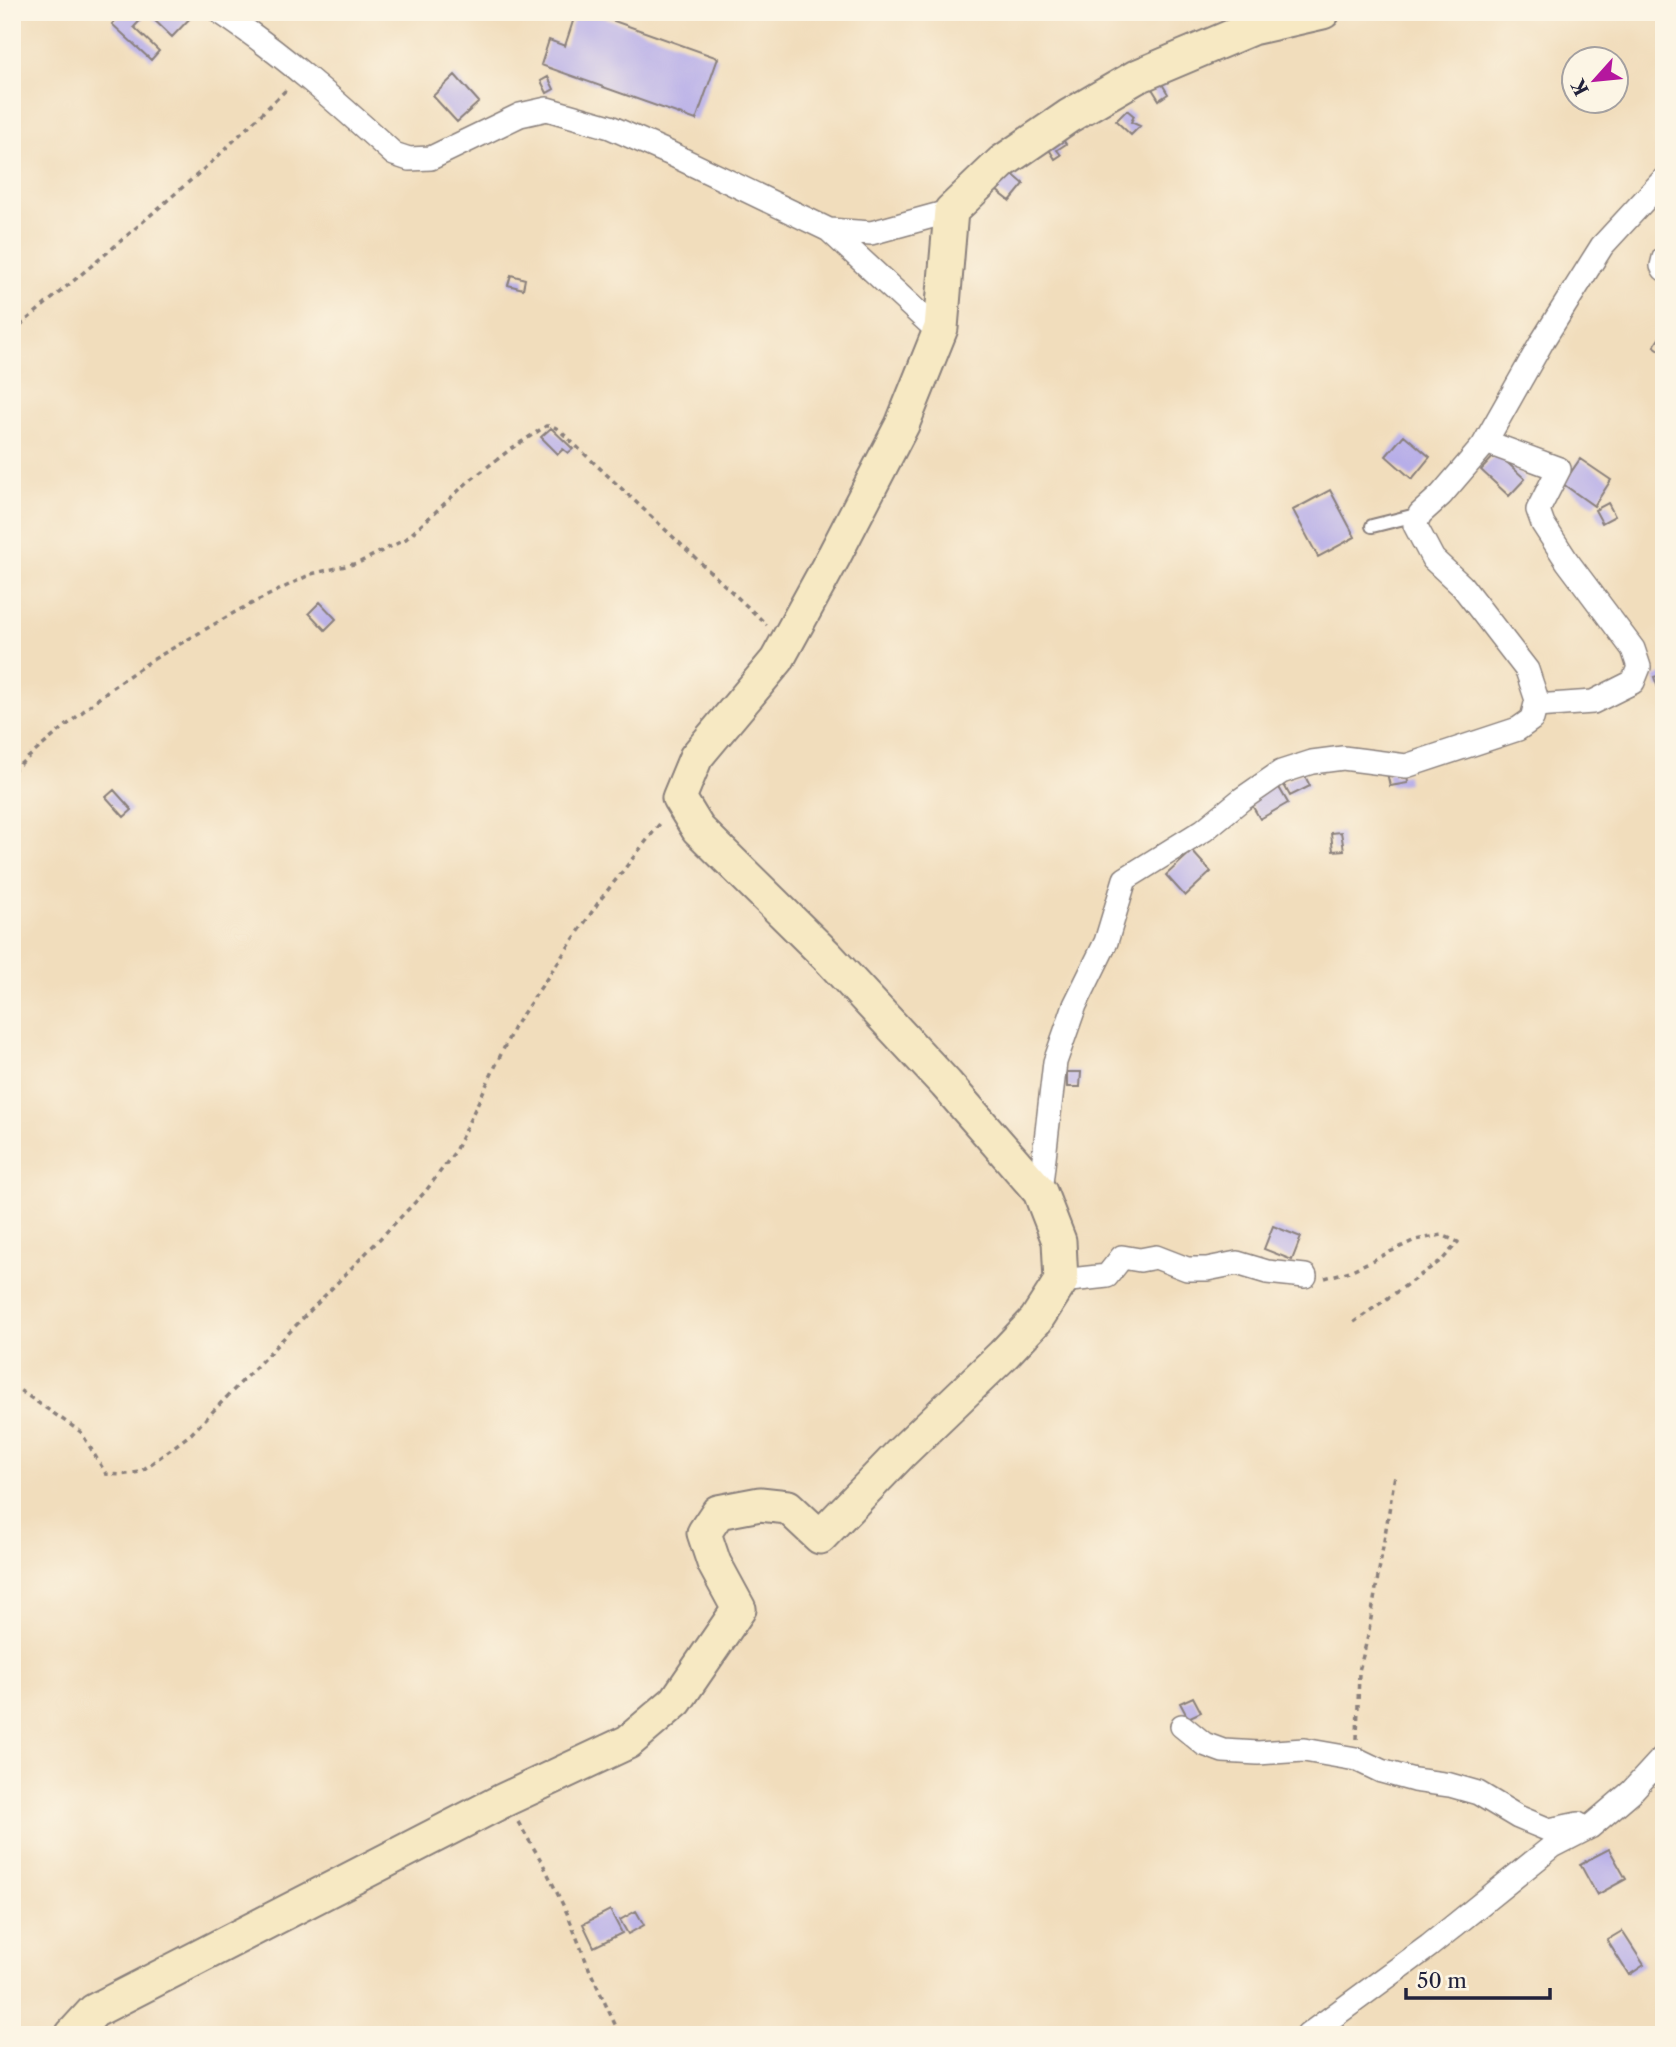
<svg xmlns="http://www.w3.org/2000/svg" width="1676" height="2047" font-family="'Libre Caslon Text',serif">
<rect width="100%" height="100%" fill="#fcf5e5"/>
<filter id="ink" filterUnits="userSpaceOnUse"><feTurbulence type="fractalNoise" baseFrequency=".0143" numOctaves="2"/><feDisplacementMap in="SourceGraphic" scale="14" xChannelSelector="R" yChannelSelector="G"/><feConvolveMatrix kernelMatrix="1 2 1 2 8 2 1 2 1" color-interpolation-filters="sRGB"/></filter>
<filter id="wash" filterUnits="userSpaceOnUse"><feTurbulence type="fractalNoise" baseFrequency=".00686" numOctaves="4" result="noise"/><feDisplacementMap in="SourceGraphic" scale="28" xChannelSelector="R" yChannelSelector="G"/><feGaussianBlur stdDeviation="1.57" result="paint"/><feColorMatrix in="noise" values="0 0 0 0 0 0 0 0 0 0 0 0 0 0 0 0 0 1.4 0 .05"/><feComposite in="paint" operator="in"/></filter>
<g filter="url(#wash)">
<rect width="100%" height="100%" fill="#f1ddbc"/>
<g id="blocks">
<path fill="#b7aee8" d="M 123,12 L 193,12 L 194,14 L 172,37 L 147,13 L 134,27 L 159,51 L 151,60 L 112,24 Z
M 576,12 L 589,12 L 718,58 L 696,120 L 541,65 L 549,40 L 565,46 Z
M 455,75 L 479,102 L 457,122 L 433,96 Z
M 548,77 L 554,89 L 547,93 L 541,81 Z
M 1159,79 L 1168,94 L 1159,100 L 1149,84 Z
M 1127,110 L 1134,116 L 1131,122 L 1140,126 L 1131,135 L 1116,121 Z
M 1061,137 L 1066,144 L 1057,150 L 1061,155 L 1055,159 L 1047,146 Z
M 1010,172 L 1024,184 L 1010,201 L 996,190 Z
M 511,275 L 525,279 L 523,289 L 508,285 Z
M 1664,331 L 1664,353 L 1654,346 Z
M 551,428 L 573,449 L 568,453 L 563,449 L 558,454 L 541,437 Z
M 1404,435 L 1430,457 L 1412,479 L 1386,456 Z
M 1497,453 L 1525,479 L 1509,496 L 1481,470 Z
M 1580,459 L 1611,480 L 1594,506 L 1563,484 Z
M 1330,490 L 1355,537 L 1318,557 L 1293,510 Z
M 1608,503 L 1615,516 L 1602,523 L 1595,510 Z
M 320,602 L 336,619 L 325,630 L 309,613 Z
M 1664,674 L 1664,686 L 1658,688 L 1654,677 Z
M 1303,772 L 1310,786 L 1290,796 L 1283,783 Z
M 1393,772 L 1394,776 L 1407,774 L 1408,783 L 1390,786 L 1387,773 Z
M 1277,784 L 1288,803 L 1260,819 L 1249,800 Z
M 114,790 L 132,810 L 124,817 L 106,797 Z
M 1341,832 L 1344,850 L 1333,851 L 1331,833 Z
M 1192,851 L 1211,872 L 1185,896 L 1166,875 Z
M 1067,1072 L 1081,1072 L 1080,1087 L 1067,1087 Z
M 1273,1226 L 1301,1237 L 1292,1260 L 1264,1249 Z
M 1193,1697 L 1201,1712 L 1188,1718 L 1180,1703 Z
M 1609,1849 L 1626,1879 L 1597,1895 L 1580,1864 Z
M 610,1910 L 622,1933 L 594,1947 L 583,1924 Z
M 636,1911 L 644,1925 L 628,1934 L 620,1920 Z
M 1622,1931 L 1644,1965 L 1629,1975 L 1607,1940 Z"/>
</g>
</g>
<g filter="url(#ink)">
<use href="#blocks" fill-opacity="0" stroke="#8a807c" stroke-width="2"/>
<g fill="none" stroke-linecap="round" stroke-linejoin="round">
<g stroke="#8a807c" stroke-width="16">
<path id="lane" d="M 1372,526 L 1420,514"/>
</g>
<g stroke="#8a807c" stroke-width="26">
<path id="street" d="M 220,12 C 283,54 338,103 394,154 L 409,159 L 431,158 L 520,115 L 547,109 L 610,127 L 669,153 L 829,230 L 871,233 L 951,211
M 829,230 L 939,332
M 1664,258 L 1662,266 L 1664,269
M 1486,442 L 1559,469 L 1538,510 L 1543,524 L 1567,561 L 1633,649 L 1639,667 L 1633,682 L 1593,702 L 1536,706
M 1040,1192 L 1055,1062 L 1075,1005 L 1106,942 L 1125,879 L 1204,830 L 1242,799 L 1281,772 L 1312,762 L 1343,758 L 1406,766 L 1518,729 L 1532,719 L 1537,700 L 1527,670 L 1462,586 L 1433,559 L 1415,525 L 1420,514 L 1441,495 L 1483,446 L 1543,340 L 1602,246 L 1664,179
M 1061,1281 L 1107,1276 L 1122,1257 L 1140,1260 L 1156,1257 L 1187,1269 L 1207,1269 L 1237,1263 L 1267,1272 L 1305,1276
M 1182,1726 L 1204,1744 L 1223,1751 L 1258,1753 L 1304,1750 L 1356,1759 L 1381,1771 L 1414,1780 L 1450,1785 L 1478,1793 L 1518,1817 L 1549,1830 L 1578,1824
M 1308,2035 L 1429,1946 L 1553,1846 L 1590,1827 L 1631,1792 L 1664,1756"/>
</g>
<g stroke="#8a807c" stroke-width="37">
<path id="secondary" d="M 72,2035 L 94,2011 L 504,1800 L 628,1742 L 676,1701 L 739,1609 L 714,1563 L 704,1533 L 718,1512 L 760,1504 L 788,1507 L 820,1537 L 901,1453 L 1003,1355 L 1036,1320 L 1061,1281 L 1059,1241 L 1040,1192 L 946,1084 L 827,956 L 698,829 L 679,798 L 696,757 L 777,660 L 834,556 L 902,425 L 941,328 L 951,211 L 1002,162 L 1069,116 L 1136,77 L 1252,28 L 1323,12"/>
</g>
<path stroke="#8a807c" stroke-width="3.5" stroke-dasharray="5 5" stroke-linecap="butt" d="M 12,332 L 108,252 L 214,160 L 288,88
M 12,771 L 111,688 L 149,662 L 237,611 L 311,574 L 358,563 L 406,539 L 468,482 L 512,448 L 546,426 L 552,426 L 558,429 L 767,625
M 1325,1278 L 1350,1271 L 1415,1240 L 1442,1235 L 1458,1242 L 1443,1259 L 1354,1322
M 12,1385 L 81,1432 L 106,1474 L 121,1475 L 140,1472 L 191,1434 L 425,1192 L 454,1153 L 514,1027 L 600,900 L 662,821
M 1357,1739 L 1359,1671 L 1368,1636 L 1395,1475
M 518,1822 L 542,1862 L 567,1913 L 590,1971 L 620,2035"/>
<use href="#lane" stroke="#fff" stroke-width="12"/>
<use href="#street" stroke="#fff" stroke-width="23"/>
<use href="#secondary" stroke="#f7e9c3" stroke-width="33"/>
</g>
</g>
<rect width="1676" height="2047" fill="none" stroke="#fcf5e5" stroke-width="42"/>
<g transform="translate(1595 80) rotate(243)"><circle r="33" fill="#fcf5e5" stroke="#a5a1a1" stroke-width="2"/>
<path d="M0-5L12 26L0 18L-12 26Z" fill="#b5179e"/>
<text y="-10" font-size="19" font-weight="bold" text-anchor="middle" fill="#22223b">K</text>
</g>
<path d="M1406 1988v10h144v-10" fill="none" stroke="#22223b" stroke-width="3.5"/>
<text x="1417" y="1988" font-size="21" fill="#22223b" stroke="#fcf5e5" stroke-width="5" paint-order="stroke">50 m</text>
</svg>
